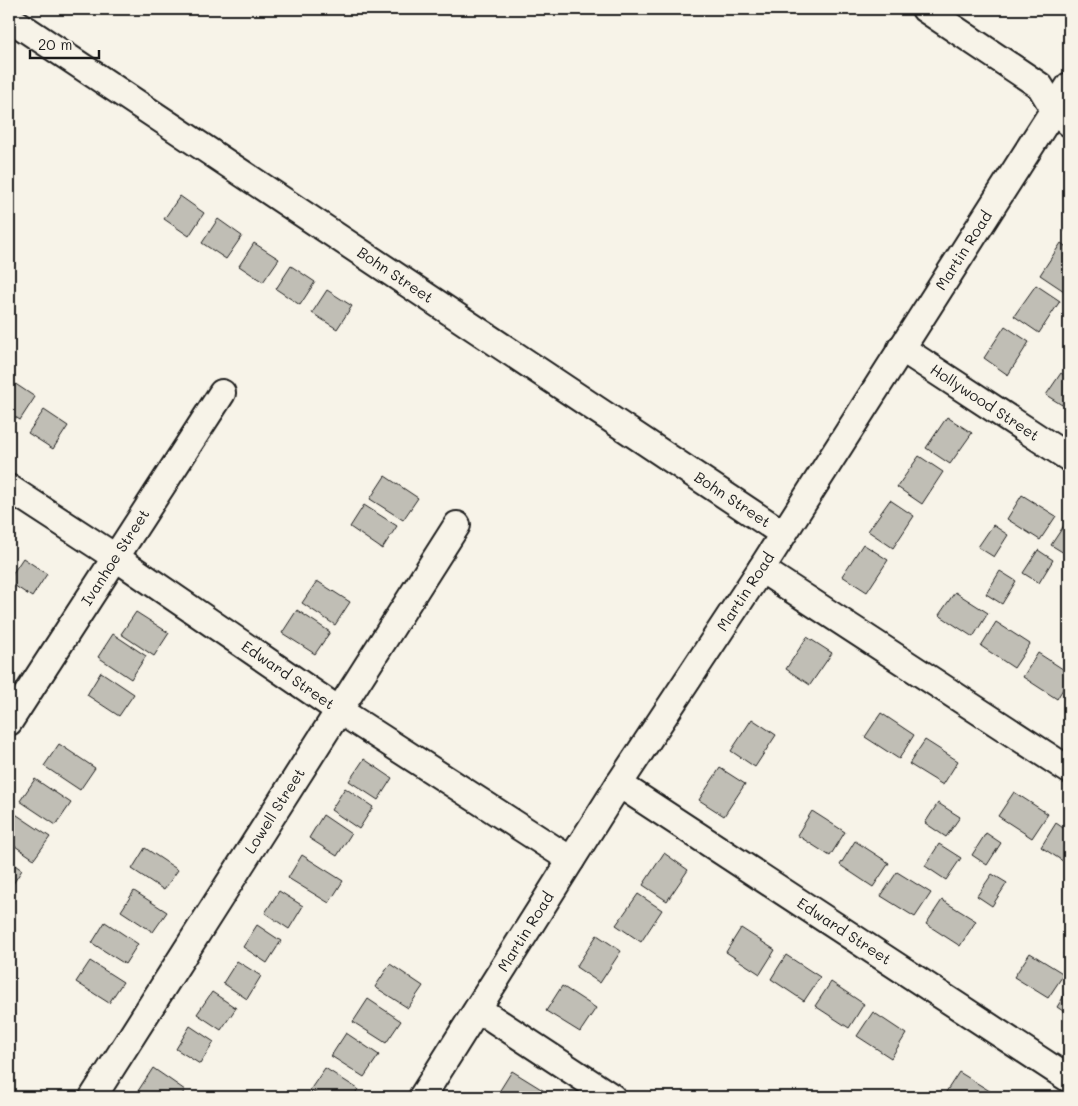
<svg xmlns="http://www.w3.org/2000/svg" width="1078" height="1106" font-family="Mali,sans-serif">
<rect width="100%" height="100%" fill="#f7f3e8"/>
<filter id="ink" filterUnits="userSpaceOnUse"><feTurbulence type="fractalNoise" baseFrequency=".02" numOctaves="2"/><feDisplacementMap in="SourceGraphic" scale="10" xChannelSelector="R" yChannelSelector="G"/><feConvolveMatrix kernelMatrix="1 2 1 2 8 2 1 2 1" color-interpolation-filters="sRGB"/></filter>
<g filter="url(#ink)">
<path fill="#c0beb5" stroke="#1c1c1c" d="M 180,196 L 204,213 L 189,236 L 164,219 Z
M 218,219 L 242,236 L 226,259 L 202,243 Z
M 1069,224 L 1069,234 L 1065,231 Z
M 254,243 L 279,259 L 263,282 L 239,266 Z
M 1061,243 L 1069,249 L 1069,284 L 1064,291 L 1040,275 Z
M 291,266 L 315,282 L 300,305 L 276,289 Z
M 1036,285 L 1060,301 L 1039,333 L 1014,316 Z
M 327,290 L 352,306 L 337,329 L 312,313 Z
M 1005,326 L 1029,342 L 1008,375 L 984,358 Z
M 1061,373 L 1069,379 L 1069,394 L 1062,405 L 1046,395 Z
M 11,381 L 35,397 L 20,420 L 9,413 L 9,384 Z
M 44,410 L 68,426 L 53,449 L 28,433 Z
M 947,417 L 972,433 L 950,464 L 926,448 Z
M 919,456 L 943,472 L 922,504 L 897,487 Z
M 385,476 L 418,498 L 403,520 L 370,499 Z
M 1022,495 L 1056,516 L 1040,540 L 1007,519 Z
M 890,500 L 914,516 L 893,548 L 868,531 Z
M 364,505 L 397,526 L 382,549 L 350,527 Z
M 1067,521 L 1069,523 L 1069,556 L 1051,545 Z
M 993,525 L 1008,535 L 994,557 L 978,547 Z
M 863,544 L 888,560 L 867,592 L 842,576 Z
M 1038,550 L 1053,560 L 1039,583 L 1023,573 Z
M 23,558 L 47,574 L 32,597 L 9,582 L 9,579 Z
M 1000,571 L 1016,581 L 1002,604 L 986,594 Z
M 317,581 L 350,602 L 335,625 L 302,603 Z
M 955,592 L 988,613 L 973,637 L 939,615 Z
M 297,610 L 330,632 L 315,654 L 282,633 Z
M 136,612 L 169,633 L 154,656 L 121,634 Z
M 996,622 L 1030,644 L 1014,668 L 981,646 Z
M 113,634 L 146,656 L 131,679 L 98,657 Z
M 807,637 L 832,653 L 810,685 L 786,669 Z
M 1038,653 L 1069,673 L 1069,679 L 1057,699 L 1023,677 Z
M 101,672 L 134,694 L 119,716 L 87,695 Z
M 881,713 L 914,735 L 899,759 L 865,737 Z
M 752,719 L 776,735 L 755,767 L 731,751 Z
M 925,740 L 958,761 L 943,785 L 909,764 Z
M 59,744 L 95,768 L 80,790 L 44,766 Z
M 364,759 L 392,778 L 378,800 L 349,781 Z
M 720,768 L 745,784 L 724,816 L 699,800 Z
M 35,779 L 71,803 L 56,825 L 20,801 Z
M 345,788 L 373,807 L 359,829 L 331,810 Z
M 1014,792 L 1048,814 L 1032,838 L 998,816 Z
M 938,803 L 960,817 L 946,837 L 925,823 Z
M 812,811 L 845,832 L 830,856 L 797,835 Z
M 14,813 L 50,837 L 34,859 L 9,842 L 9,821 Z
M 323,815 L 351,834 L 337,856 L 309,838 Z
M 1056,823 L 1069,832 L 1069,865 L 1041,847 Z
M 986,833 L 1001,843 L 987,865 L 972,855 Z
M 855,841 L 889,863 L 873,887 L 840,865 Z
M 939,844 L 961,858 L 946,880 L 925,866 Z
M 145,848 L 178,870 L 164,890 L 132,869 Z
M 664,853 L 688,870 L 667,901 L 643,885 Z
M 302,855 L 343,881 L 329,903 L 288,878 Z
M 9,861 L 22,870 L 9,890 Z
M 897,872 L 931,893 L 915,917 L 881,896 Z
M 992,874 L 1007,883 L 992,906 L 977,896 Z
M 134,891 L 167,912 L 153,932 L 121,911 Z
M 279,891 L 303,906 L 289,929 L 265,913 Z
M 638,894 L 662,910 L 641,942 L 616,925 Z
M 942,900 L 976,921 L 960,946 L 926,924 Z
M 105,922 L 138,944 L 125,964 L 92,943 Z
M 257,925 L 281,941 L 267,963 L 243,947 Z
M 741,928 L 775,950 L 760,974 L 726,952 Z
M 597,935 L 621,951 L 600,983 L 576,967 Z
M 1069,945 L 1069,958 L 1063,954 Z
M 1030,953 L 1064,974 L 1048,998 L 1014,977 Z
M 786,955 L 820,977 L 804,1001 L 771,979 Z
M 90,961 L 123,982 L 109,1003 L 76,982 Z
M 237,961 L 261,976 L 247,999 L 223,983 Z
M 390,964 L 423,986 L 408,1008 L 375,987 Z
M 831,982 L 864,1004 L 849,1028 L 815,1006 Z
M 562,986 L 596,1008 L 580,1032 L 546,1011 Z
M 1069,988 L 1069,1015 L 1057,1007 Z
M 212,992 L 236,1008 L 221,1030 L 197,1014 Z
M 368,999 L 401,1021 L 386,1043 L 353,1022 Z
M 873,1012 L 906,1034 L 891,1058 L 857,1036 Z
M 190,1026 L 214,1042 L 200,1064 L 176,1049 Z
M 346,1033 L 379,1055 L 364,1077 L 331,1056 Z
M 153,1068 L 185,1090 L 180,1097 L 147,1097 L 138,1091 Z
M 325,1068 L 358,1089 L 353,1097 L 321,1097 L 310,1090 Z
M 512,1071 L 546,1092 L 543,1097 L 501,1097 L 497,1095 Z
M 959,1072 L 993,1093 L 990,1097 L 947,1097 L 944,1095 Z"/>
<g fill="none" stroke-linecap="round" stroke-linejoin="round">
<g stroke="#1c1c1c" stroke-width="30">
<g id="minor">
<path d="M 925,9 L 1040,86 L 1054,109 L 1069,123"/>
<path id="s1" d="M 9,18 L 782,533"/>
<path id="s2" d="M 901,348 L 1069,458"/>
<path id="s3" d="M 9,488 L 115,557 L 340,711 L 571,860"/>
<path d="M 761,569 L 1069,770"/>
<path id="s4" d="M 9,722 L 222,393"/>
<path id="s5" d="M 619,784 L 1069,1079"/>
<path d="M 478,1009 L 612,1097"/>
<path id="s6" d="M 93,1097 L 457,525"/>
<path id="s7" d="M 422,1097 L 619,784 L 761,569 L 1069,86"/>
</g>
</g>
<use href="#minor" stroke="#f7f3e8" stroke-width="26"/>
</g>
</g>
<g text-anchor="middle" stroke-width="4" stroke-linejoin="round" paint-order="stroke">
<g font-size="15" fill="#1c1c1c" stroke="#f7f3e8">
<text dy="5" stroke="none"><textPath href="#s7" startOffset="1005">Martin Road</textPath></text>
<text dy="5" stroke="none"><textPath href="#s1" startOffset="464">Bohn Street</textPath></text>
<text dy="5" stroke="none"><textPath href="#s2" startOffset="100">Hollywood Street</textPath></text>
<text dy="5" stroke="none"><textPath href="#s1" startOffset="869">Bohn Street</textPath></text>
<text dy="5" stroke="none"><textPath href="#s4" startOffset="196">Ivanhoe Street</textPath></text>
<text dy="5" stroke="none"><textPath href="#s7" startOffset="600">Martin Road</textPath></text>
<text dy="5" stroke="none"><textPath href="#s3" startOffset="336">Edward Street</textPath></text>
<text dy="5" stroke="none"><textPath href="#s6" startOffset="339">Lowell Street</textPath></text>
<text dy="5" stroke="none"><textPath href="#s7" startOffset="195">Martin Road</textPath></text>
<text dy="5" stroke="none"><textPath href="#s5" startOffset="269">Edward Street</textPath></text>
</g>
</g>
<rect width="1078" height="1106" fill="none" stroke="#f7f3e8" stroke-width="30"/>
<rect x="15" y="15" width="1048" height="1076" fill="none" stroke="#1c1c1c" stroke-width="2" filter="url(#ink)"/>
<path d="M30 50v8h69v-8" fill="none" stroke="#1c1c1c" stroke-width="2.5"/>
<text x="38" y="50" font-size="15" fill="#1c1c1c" stroke="#f7f3e8" stroke-width="4" paint-order="stroke">20 m</text>
</svg>
